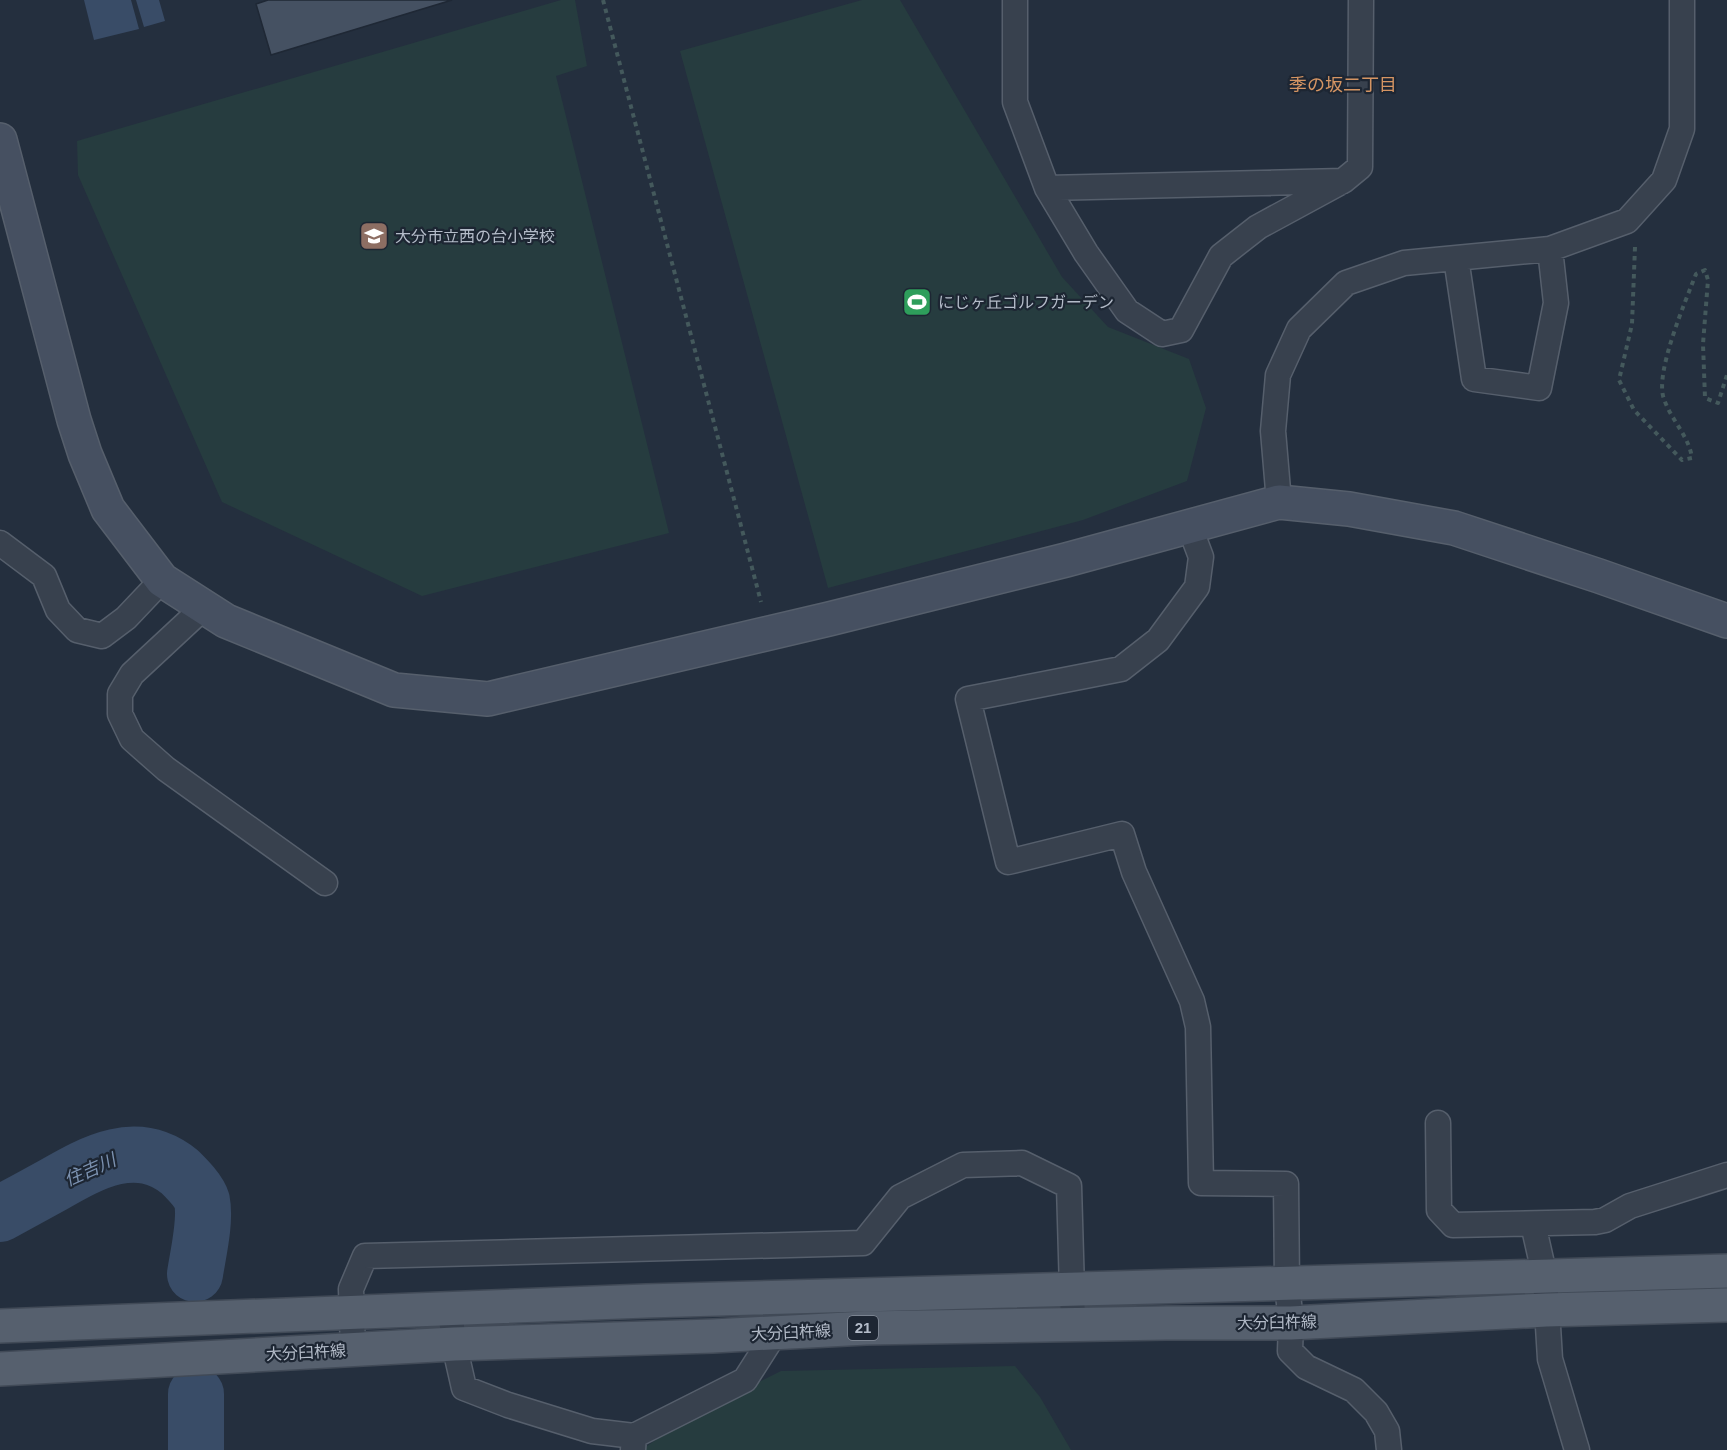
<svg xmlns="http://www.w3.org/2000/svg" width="1727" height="1450" font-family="Arial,'Noto Sans JP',sans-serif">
<rect width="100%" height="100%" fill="#242f3e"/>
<path fill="#263c3f" d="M 561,0 L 575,0 L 587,66 L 556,76 L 669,533 L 422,596 L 222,502 L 78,175 L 77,141 Z
M 862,0 L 900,0 L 1062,277 L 1108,327 L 1189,359 L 1206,408 L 1187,481 L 1083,520 L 828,588 L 680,51 Z
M 1015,1366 L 1040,1397 L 1071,1450 L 644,1450 L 644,1448 L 691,1416 L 781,1371 Z"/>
<path fill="#394c67" d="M 84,0 L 131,0 L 139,29 L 94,40 Z
M 136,0 L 159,0 L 165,21 L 144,27 Z"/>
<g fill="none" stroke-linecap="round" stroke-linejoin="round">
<path stroke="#394c67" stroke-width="56" d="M 0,1214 C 18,1204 35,1195 53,1185 C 93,1162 137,1137 180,1172 C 187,1179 199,1191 202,1201 C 206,1221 198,1254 195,1274
M 196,1394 L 196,1450"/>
</g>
<path fill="#455162" stroke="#1f2835" stroke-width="1.5" d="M 268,0 L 452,0 L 271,55 L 256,4 Z"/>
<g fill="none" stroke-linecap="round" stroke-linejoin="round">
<g stroke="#565f6c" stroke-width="27">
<path id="street" d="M 1015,0 L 1015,102 L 1047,188 L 1086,253 L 1127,311 L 1162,334 L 1181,330 L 1221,256 L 1258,227 L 1343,181
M 1047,188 L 1343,181 L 1360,167 L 1361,0
M 1456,258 L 1474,379 L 1539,388 L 1556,303 L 1550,249
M 1279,502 L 1273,431 L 1278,375 L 1299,329 L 1346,283 L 1404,263 L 1550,249 L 1627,221 L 1664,180 L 1682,129 L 1682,0
M 1189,525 L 1201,557 L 1197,587 L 1158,640 L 1121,669 L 968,699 L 1008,862 L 1122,834 L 1134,872 L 1192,1001 L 1198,1027 L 1201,1183 L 1286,1184 L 1287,1284 L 1291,1323 L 1290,1351 L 1306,1367 L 1354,1390 L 1376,1412 L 1387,1431 L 1389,1450
M 0,543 L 44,576 L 58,610 L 77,630 L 102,636 L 126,618 L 162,580
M 203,608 L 132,674 L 120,694 L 120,714 L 132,739 L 166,769 L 325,883
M 1438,1123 L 1439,1210 L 1453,1225 L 1595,1222 L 1605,1220 L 1630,1206 L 1727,1175
M 1533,1224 L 1545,1277 L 1550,1359 L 1577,1450
M 450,1309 L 454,1344 L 464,1388 L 508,1405 L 592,1431 L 634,1436 L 633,1450
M 353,1350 L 351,1289 L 365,1256 L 863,1243 L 900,1197 L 963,1165 L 1022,1163 L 1069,1186 L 1073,1325
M 634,1436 L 745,1380 L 775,1333"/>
</g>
<g stroke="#565f6c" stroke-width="36">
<path id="secondary" d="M 0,140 L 74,420 L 85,454 L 108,509 L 162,580 L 226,621 L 394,690 L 488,699 L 829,619 L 1066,560 L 1279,502 L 1349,509 L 1454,528 L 1599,576 L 1727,621"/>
</g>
<g stroke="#414a57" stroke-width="36">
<path id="primary" d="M 0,1326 L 646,1301 L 1727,1271
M 0,1369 L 454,1344 L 713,1336 L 866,1328 L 1167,1323 L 1291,1323 L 1546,1310 L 1727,1305"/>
</g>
<path stroke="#44595c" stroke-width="4" stroke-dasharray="4.5 4.5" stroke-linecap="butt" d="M 603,0 L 761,602
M 1635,247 L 1632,324 L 1619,380 L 1634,410 L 1682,460 L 1692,458 C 1689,436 1671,420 1664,399 C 1654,374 1686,300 1696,274 L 1705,270 L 1708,280 L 1703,344 L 1705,398 L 1718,403 L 1727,375"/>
<use href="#street" stroke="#38414e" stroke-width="24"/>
<use href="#secondary" stroke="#465061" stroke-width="33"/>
<use href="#primary" stroke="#56606e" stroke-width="33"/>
</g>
<defs>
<g id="school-square" transform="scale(1.5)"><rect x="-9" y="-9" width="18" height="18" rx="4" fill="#8d6e63" stroke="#1d2633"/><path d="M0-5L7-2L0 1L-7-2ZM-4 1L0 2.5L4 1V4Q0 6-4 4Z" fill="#fff"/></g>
<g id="stadium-square" transform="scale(1.5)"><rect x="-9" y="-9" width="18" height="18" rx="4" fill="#2e9e5b" stroke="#1d2633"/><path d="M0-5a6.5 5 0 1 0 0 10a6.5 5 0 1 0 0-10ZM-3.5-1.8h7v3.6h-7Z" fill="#fff"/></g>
</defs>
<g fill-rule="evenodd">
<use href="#school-square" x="374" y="236"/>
<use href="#stadium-square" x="917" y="302"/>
</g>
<g text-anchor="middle" stroke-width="4.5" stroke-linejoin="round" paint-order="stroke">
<rect fill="#1d2633" stroke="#878f9c" stroke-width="1.5" x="848" y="1316" width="30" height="24" rx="4.5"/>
<g font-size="15" font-weight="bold" fill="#b4bcc9">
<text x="863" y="1333">21</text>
</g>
<g font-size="16" fill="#b4bcc9" stroke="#1d2633" text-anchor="start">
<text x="395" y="242">大分市立西の台小学校</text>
<text x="938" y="308">にじヶ丘ゴルフガーデン</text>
</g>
<g font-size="16" fill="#b4bcc9" stroke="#1d2633">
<text transform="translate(1277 1322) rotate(-1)" y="6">大分臼杵線</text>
<text transform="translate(791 1332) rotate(-3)" y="6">大分臼杵線</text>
<text transform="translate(306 1352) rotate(-3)" y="6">大分臼杵線</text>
</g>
<g font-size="18" fill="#d59563" stroke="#1d2633">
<text x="1343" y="91">季の坂二丁目</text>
</g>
<g font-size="18" font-style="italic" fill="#7c92b1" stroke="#1d2633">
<text transform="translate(90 1170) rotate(-24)" y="6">住吉川</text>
</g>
</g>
</svg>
